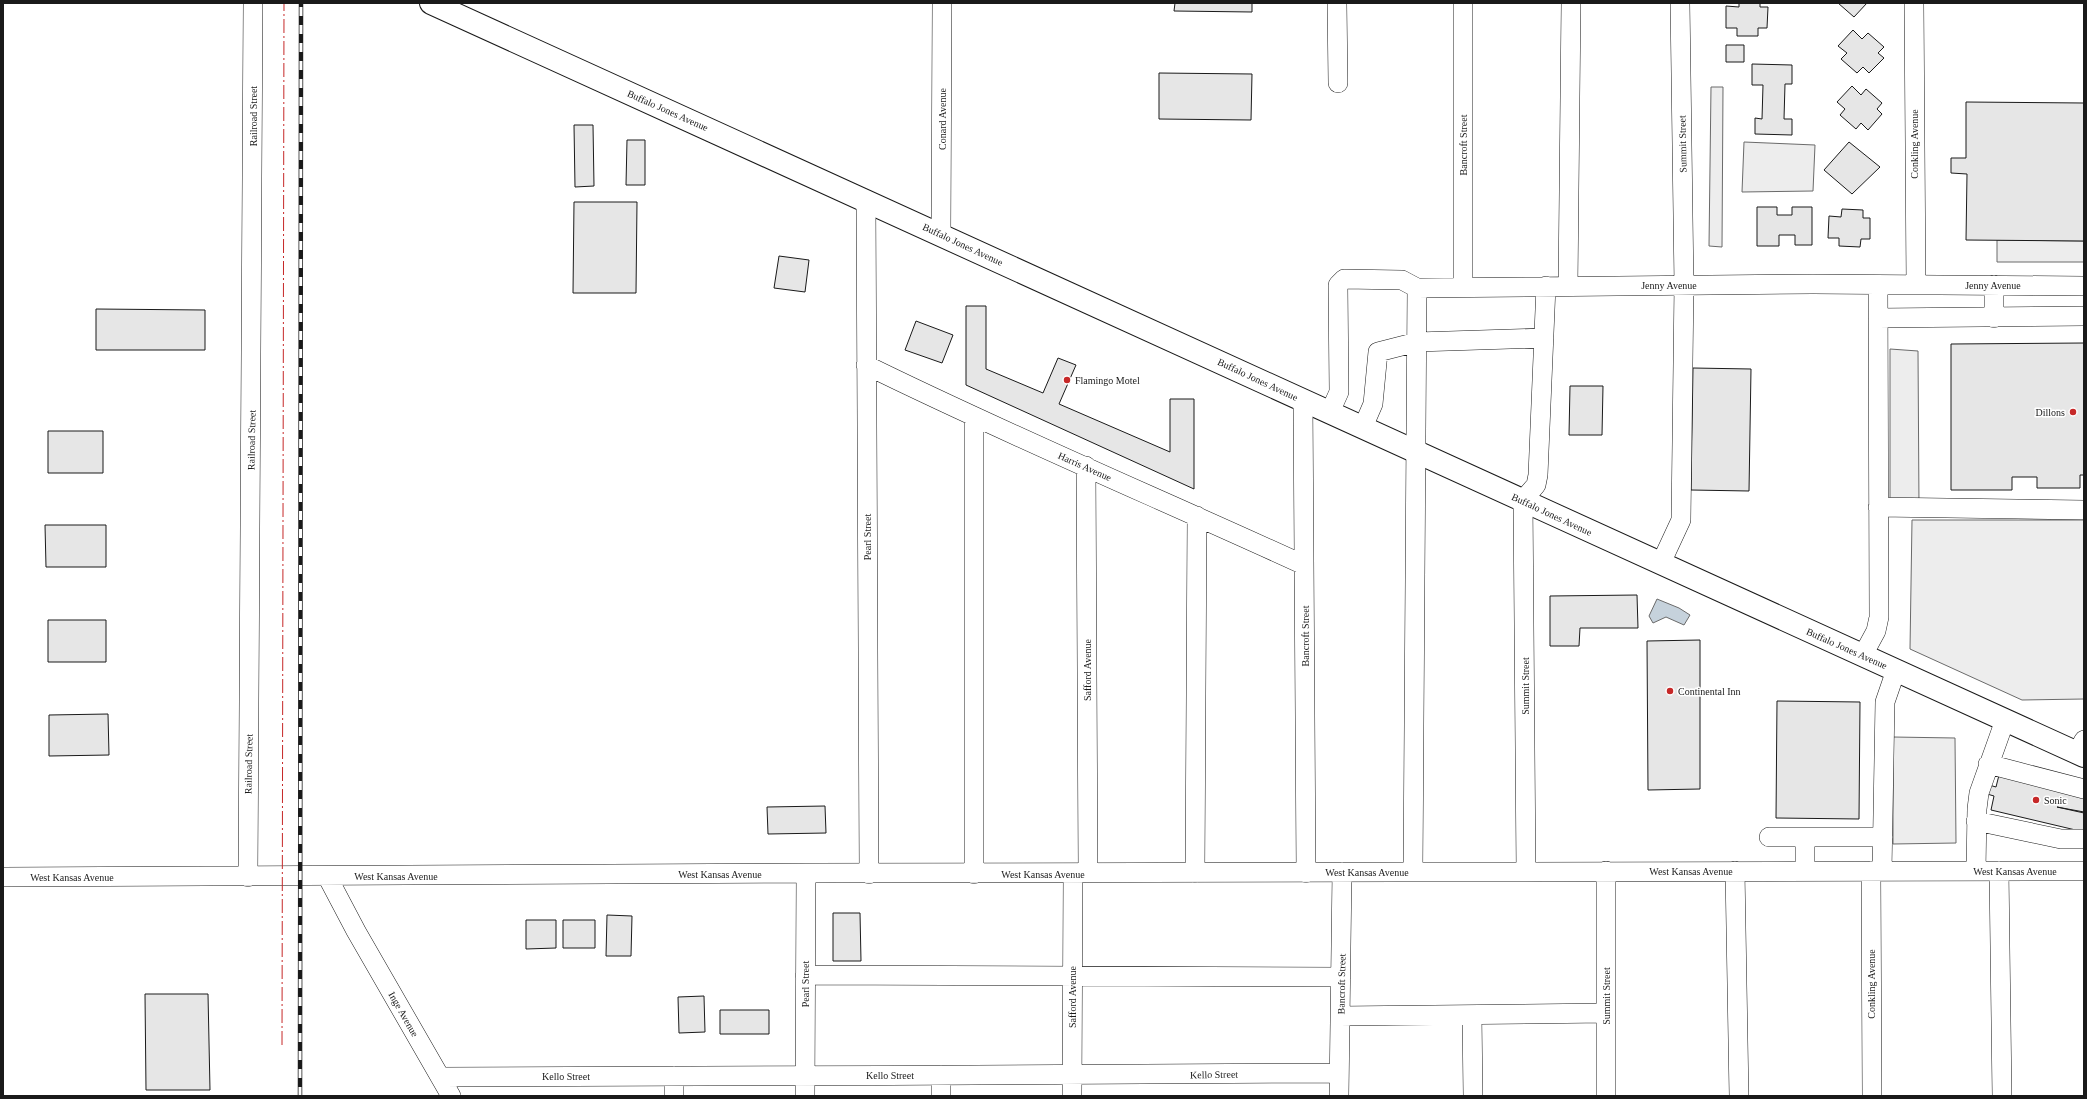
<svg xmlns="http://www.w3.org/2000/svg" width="2087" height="1099" font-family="Georgia,serif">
<rect width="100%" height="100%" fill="#fff"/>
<path fill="#ededed" stroke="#6a6a6a" d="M 1711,87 L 1723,87 L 1722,247 L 1709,246 Z
M 1744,142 L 1815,145 L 1813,191 L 1742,192 Z
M 1997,240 L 2084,241 L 2084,262 L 1997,262 Z
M 1890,349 L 1918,351 L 1919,507 L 1890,506 Z
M 1912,520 L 2084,520 L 2084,699 L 2022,700 L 1910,649 Z
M 1893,737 L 1955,738 L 1956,843 L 1893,844 Z"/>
<path fill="#c6d2dc" stroke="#6a6a6a" d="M 1657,599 L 1679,608 L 1690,615 L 1684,625 L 1666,617 L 1653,623 L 1649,616 Z"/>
<path fill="#e6e6e6" stroke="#1a1a1a" d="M 1175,3 L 1252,3 L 1252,12 L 1174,11 Z
M 1739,3 L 1760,3 L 1760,7 L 1768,7 L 1767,28 L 1758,28 L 1758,36 L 1737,36 L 1737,28 L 1726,28 L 1726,6 L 1739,7 Z
M 1838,3 L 1867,3 L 1854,17 Z
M 1853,30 L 1862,39 L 1868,33 L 1884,47 L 1878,53 L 1884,58 L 1869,73 L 1863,67 L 1857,73 L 1841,59 L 1847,53 L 1838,46 Z
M 1726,45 L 1744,45 L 1744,62 L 1726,62 Z
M 1752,64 L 1792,65 L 1792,84 L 1785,84 L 1784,119 L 1792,119 L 1792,135 L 1755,134 L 1755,118 L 1762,119 L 1763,85 L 1752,85 Z
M 1159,73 L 1252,74 L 1251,120 L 1159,119 Z
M 1852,86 L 1861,95 L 1866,89 L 1882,103 L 1877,109 L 1882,114 L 1868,130 L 1861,123 L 1856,129 L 1840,115 L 1845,109 L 1837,102 Z
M 1966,102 L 2084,103 L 2084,241 L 1966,240 L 1967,174 L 1951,173 L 1951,158 L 1966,158 Z
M 574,125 L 593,125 L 594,186 L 575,187 Z
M 627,140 L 645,140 L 645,185 L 626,185 Z
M 1849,142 L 1880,167 L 1852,194 L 1824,170 Z
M 574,202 L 637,202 L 636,293 L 573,293 Z
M 1757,207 L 1777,207 L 1777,215 L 1792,215 L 1792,207 L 1812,207 L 1812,245 L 1795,245 L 1795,235 L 1779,235 L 1779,246 L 1757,246 Z
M 1842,209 L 1863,210 L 1863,218 L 1870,218 L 1870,239 L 1861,239 L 1860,247 L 1839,246 L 1839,238 L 1828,238 L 1829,216 L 1841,217 Z
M 779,256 L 809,260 L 805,292 L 774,288 Z
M 966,306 L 986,306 L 986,369 L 1043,393 L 1058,358 L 1076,365 L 1059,404 L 1170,452 L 1170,399 L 1194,399 L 1194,489 L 966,385 Z
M 96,309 L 205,310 L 205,350 L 96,350 Z
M 916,321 L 953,335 L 942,363 L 905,350 Z
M 2084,343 L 2084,475 L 2080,475 L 2080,488 L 2037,488 L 2037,477 L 2012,477 L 2012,490 L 1951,490 L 1951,344 Z
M 1693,368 L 1751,369 L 1749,491 L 1691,490 Z
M 1570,386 L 1603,386 L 1602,435 L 1569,435 Z
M 48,431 L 103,431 L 103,473 L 48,473 Z
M 45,525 L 106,525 L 106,567 L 46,567 Z
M 1637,595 L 1638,628 L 1580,628 L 1579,646 L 1550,646 L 1550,596 Z
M 48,620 L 106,620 L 106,662 L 48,662 Z
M 1700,640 L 1700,789 L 1648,790 L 1647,641 Z
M 1777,701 L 1860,702 L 1859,819 L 1776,818 Z
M 108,714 L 109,755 L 49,756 L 49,715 Z
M 1999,775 L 2084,795 L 2084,812 L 2057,807 L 2084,813 L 2084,832 L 1991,810 L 1994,796 L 1987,794 L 1989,785 L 1996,787 Z
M 825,806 L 826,833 L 768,834 L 767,807 Z
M 833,913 L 860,913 L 861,961 L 833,961 Z
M 607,915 L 632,916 L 631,956 L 606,956 Z
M 526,920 L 556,920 L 556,948 L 526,949 Z
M 563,920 L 595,920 L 595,948 L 563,948 Z
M 145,994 L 208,994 L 210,1090 L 146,1090 Z
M 704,996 L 705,1032 L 679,1033 L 678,997 Z
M 720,1010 L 769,1010 L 769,1034 L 720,1034 Z"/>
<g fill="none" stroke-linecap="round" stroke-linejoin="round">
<g stroke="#1a1a1a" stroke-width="20">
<path id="minor" d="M 1337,3 L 1338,83
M 1463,3 L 1463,287
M 1914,3 L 1916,285
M 866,200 L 869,874
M 941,234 L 942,3
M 1994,285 L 1994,318
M 1568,286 L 1571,3
M 1878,318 L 2084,316
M 866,365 C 1010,436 1158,498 1304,565
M 1303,400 L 1306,873
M 1330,412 L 1339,392 L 1338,285 L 1344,279 L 1402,280 L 1417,288
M 974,418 L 974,874
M 1363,427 L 1373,404 L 1378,352 L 1417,342 L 1544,338
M 1086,466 L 1088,873
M 1878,507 L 2084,510
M 1661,563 L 1681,520 L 1684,285 L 1680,3
M 1863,655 L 1876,631 L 1879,617 L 1878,285
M 2077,753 L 2084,740
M 1988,764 L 2084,789
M 1976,821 L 2061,839 L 2084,839
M 1769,837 L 1883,837
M 1805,837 L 1805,871
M 1735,871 L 1739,1096
M 1871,871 L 1872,1096
M 1882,871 L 1885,702 L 1896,670
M 1976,871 L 1977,809 L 1979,793 L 2005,720
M 1999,871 L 2002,1096
M 1413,872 L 1417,288 L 1813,284 L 2084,286
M 1526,872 L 1523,500 L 1536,485 L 1538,475 L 1546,286
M 1195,873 L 1197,516
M 327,876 L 356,931 L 451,1096
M 3,877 L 806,873 L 2084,871
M 248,877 L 253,3
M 805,975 L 1341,977
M 1472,1015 L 1473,1096
M 1340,1016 L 1606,1013
M 941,1075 L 941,1096
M 674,1076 L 674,1096
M 440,1077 C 740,1075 1039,1076 1339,1073
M 805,1096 L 806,873
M 1072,1096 L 1073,874
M 1339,1096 L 1342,872
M 1606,1096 L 1606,871"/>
</g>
<g stroke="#1a1a1a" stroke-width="24">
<path id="major" d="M 431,3 L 2084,756"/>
</g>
<use href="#minor" stroke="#fff" stroke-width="19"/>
<use href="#major" stroke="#fff" stroke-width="22"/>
<g stroke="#1a1a1a" stroke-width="4.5">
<path id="rail" d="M 300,1096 L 301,3"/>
</g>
<use href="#rail" stroke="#fff" stroke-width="3" stroke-dasharray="9" stroke-linecap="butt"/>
<path stroke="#c62828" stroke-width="1" stroke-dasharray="14 3 2 3" stroke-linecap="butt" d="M 282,1045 L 284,3"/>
</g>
<g fill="#c62828" stroke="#fff" stroke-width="1.5">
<circle cx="1067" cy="380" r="4"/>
<circle cx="2073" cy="412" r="4"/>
<circle cx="1670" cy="691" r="4"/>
<circle cx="2036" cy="800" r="4"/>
</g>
<g text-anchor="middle" stroke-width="3" stroke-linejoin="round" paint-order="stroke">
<g font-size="10" fill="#1a1a1a" stroke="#fff">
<text transform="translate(668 110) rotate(24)" y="4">Buffalo Jones Avenue</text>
<text transform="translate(253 116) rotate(-90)" y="4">Railroad Street</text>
<text transform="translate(942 119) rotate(-90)" y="4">Conard Avenue</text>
<text transform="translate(1682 144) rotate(-91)" y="4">Summit Street</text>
<text transform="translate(1914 144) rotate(-90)" y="4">Conkling Avenue</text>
<text transform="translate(1463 145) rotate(-90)" y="4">Bancroft Street</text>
<text transform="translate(963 244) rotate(25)" y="4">Buffalo Jones Avenue</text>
<text x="1669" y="289">Jenny Avenue</text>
<text x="1993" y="289">Jenny Avenue</text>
<text transform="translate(1258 379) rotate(25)" y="4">Buffalo Jones Avenue</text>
<text transform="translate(251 440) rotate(-89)" y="4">Railroad Street</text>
<text transform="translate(1085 466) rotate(24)" y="4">Harris Avenue</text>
<text transform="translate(1552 514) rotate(25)" y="4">Buffalo Jones Avenue</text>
<text transform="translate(867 537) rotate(-90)" y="4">Pearl Street</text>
<text transform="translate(1305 636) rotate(-90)" y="4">Bancroft Street</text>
<text transform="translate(1847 648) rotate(24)" y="4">Buffalo Jones Avenue</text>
<text transform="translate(1087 670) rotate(-90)" y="4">Safford Avenue</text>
<text transform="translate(1525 686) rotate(-90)" y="4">Summit Street</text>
<text transform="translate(248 764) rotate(-89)" y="4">Railroad Street</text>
<text x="1691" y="875">West Kansas Avenue</text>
<text x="2015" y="875">West Kansas Avenue</text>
<text x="1367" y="876">West Kansas Avenue</text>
<text x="720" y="878">West Kansas Avenue</text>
<text x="1043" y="878">West Kansas Avenue</text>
<text x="396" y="880">West Kansas Avenue</text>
<text x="72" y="881">West Kansas Avenue</text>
<text transform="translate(805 984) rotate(-90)" y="4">Pearl Street</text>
<text transform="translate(1341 984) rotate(-89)" y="4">Bancroft Street</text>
<text transform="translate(1871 984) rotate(-90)" y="4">Conkling Avenue</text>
<text transform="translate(1606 996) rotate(-90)" y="4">Summit Street</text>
<text transform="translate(1072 997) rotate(-90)" y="4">Safford Avenue</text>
<text transform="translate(404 1014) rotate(60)" y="4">Inge Avenue</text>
<text transform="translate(1214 1074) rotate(-1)" y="4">Kello Street</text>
<text x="890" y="1079">Kello Street</text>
<text x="566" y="1080">Kello Street</text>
</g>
<g font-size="10" fill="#1a1a1a" stroke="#fff" text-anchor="start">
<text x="1075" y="384">Flamingo Motel</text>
<text x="2065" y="416" text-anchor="end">Dillons</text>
<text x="1678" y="695">Continental Inn</text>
<text x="2044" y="804">Sonic</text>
</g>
</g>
<rect width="2087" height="1099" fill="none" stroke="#1a1a1a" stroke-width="8"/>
</svg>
